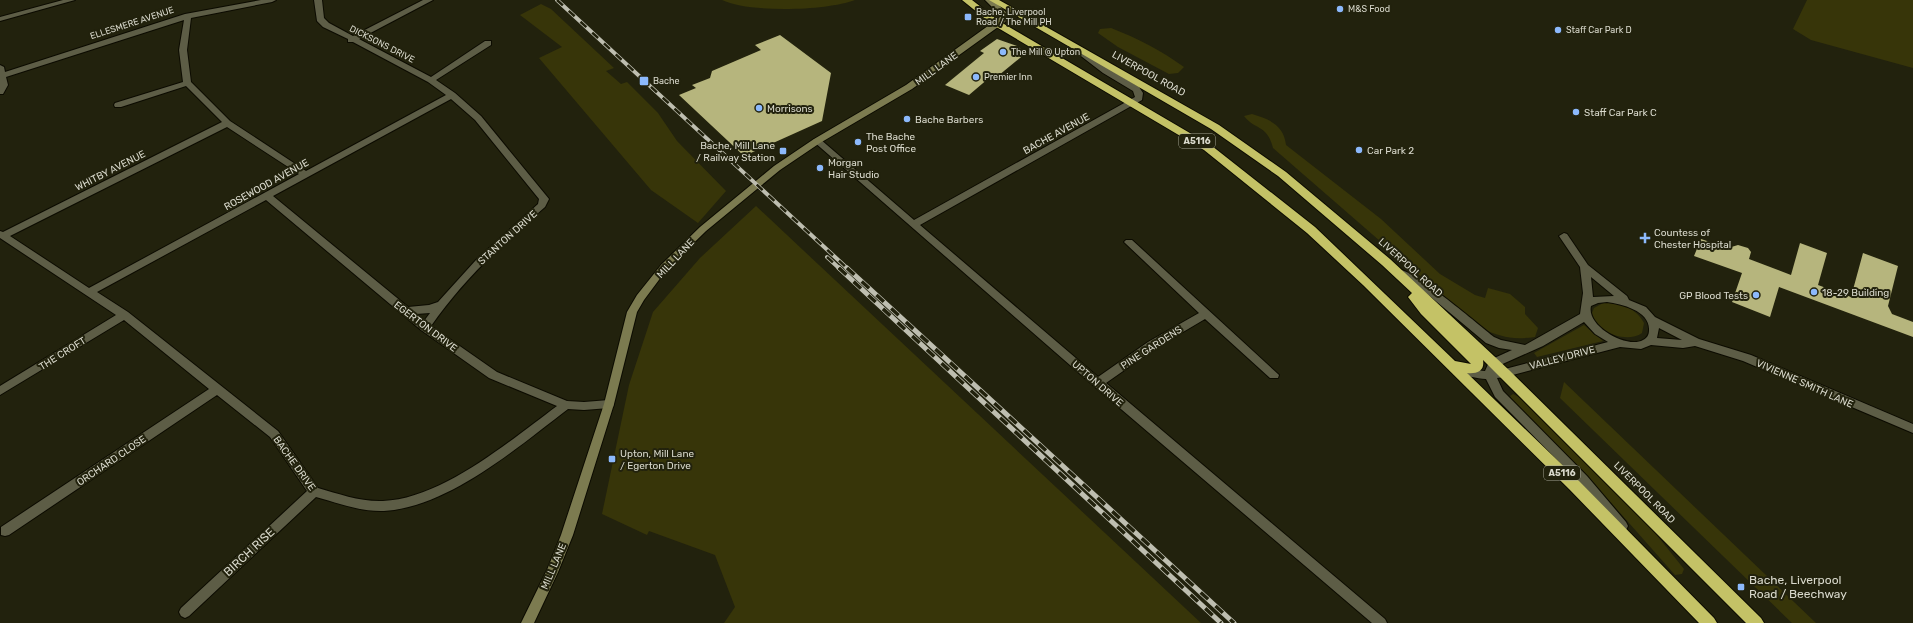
<svg xmlns="http://www.w3.org/2000/svg" width="1913" height="623" font-family="Rubik,sans-serif">
<rect width="100%" height="100%" fill="#22220d"/>
<path fill="#373509" d="M 722,0 L 855,0 C 826,11 749,13 722,0 Z
M 1807,0 L 1913,0 L 1913,68 L 1811,40 L 1793,29 Z
M 541,4 L 551,9 L 614,68 L 606,71 L 621,84 L 627,82 L 658,113 L 677,141 L 726,191 L 698,223 L 651,190 L 539,58 L 562,47 L 520,15 Z
M 1111,28 C 1137,38 1162,51 1184,67 L 1178,73 L 1169,74 L 1118,47 L 1098,33 L 1100,29 Z
M 1252,114 C 1269,119 1284,125 1286,145 L 1381,219 L 1440,274 L 1475,295 L 1485,298 L 1488,288 L 1510,294 L 1525,307 L 1525,314 L 1538,328 L 1535,337 C 1511,340 1502,337 1480,328 L 1273,148 C 1267,124 1256,131 1244,116 Z
M 756,206 L 1201,623 L 724,623 L 735,607 L 715,555 L 649,531 L 647,535 L 602,514 L 629,385 L 653,312 L 700,258 Z
M 1605,302 C 1621,303 1636,308 1644,323 L 1642,333 C 1626,344 1596,332 1592,313 L 1594,308 Z
M 1584,325 L 1603,341 L 1537,357 L 1534,353 Z
M 1564,382 L 1816,623 L 1792,623 L 1560,398 Z
M 1513,394 L 1519,397 L 1643,518 L 1684,569 L 1682,574 L 1675,575 L 1583,471 L 1512,400 L 1510,396 Z"/>
<path fill="#b6b57d" d="M 780,35 L 831,73 L 822,121 L 744,156 L 679,95 L 696,88 L 692,85 L 710,78 L 712,71 L 761,50 L 755,45 Z
M 997,39 L 1017,46 L 1026,53 L 993,80 L 989,78 L 969,95 L 945,85 L 984,53 L 980,51 Z
M 1701,239 L 1728,248 L 1738,245 L 1748,248 L 1751,252 L 1749,259 L 1791,275 L 1800,243 L 1827,253 L 1818,285 L 1851,297 L 1863,253 L 1898,266 L 1888,306 L 1892,314 L 1913,322 L 1913,337 L 1779,287 L 1770,317 L 1732,302 L 1742,273 L 1694,256 Z"/>
<g fill="none" stroke-linecap="round" stroke-linejoin="round">
<g stroke="#0c0b00" stroke-width="2">
<path id="street" d="M 63,0 L 75,0 L 0,21 L 0,17 Z
M 261,0 L 276,0 L 272,2 L 191,18 L 187,50 L 191,82 L 230,121 L 306,171 L 446,95 L 428,82 L 353,42 L 348,42 L 348,39 L 323,27 L 317,21 L 314,0 L 322,0 L 324,18 L 329,23 L 353,36 L 423,0 L 433,0 L 359,39 L 431,77 L 485,41 L 491,41 L 491,45 L 436,80 L 455,93 L 481,116 L 549,199 L 545,207 C 503,243 463,280 431,326 L 497,372 L 567,401 L 584,402 L 609,400 L 613,401 L 614,404 L 613,407 L 609,408 L 584,410 L 568,409 C 518,447 449,507 384,511 C 361,512 338,503 316,497 L 189,616 L 185,618 L 181,616 L 179,612 L 181,608 L 307,491 L 270,437 L 217,395 L 9,535 L 5,536 L 1,535 L 1,527 L 209,389 L 124,320 L 0,395 L 0,386 L 116,315 L 0,238 L 0,231 L 3,232 L 222,122 L 186,86 L 121,107 L 115,107 L 114,105 L 115,103 L 183,82 L 179,50 L 184,20 L 6,77 L 8,85 L 3,94 L 0,94 L 0,65 L 4,67 L 5,72 L 185,14 ZM 451,99 L 475,120 L 539,199 L 538,204 L 476,260 L 438,302 L 429,305 L 408,307 L 273,196 ZM 227,127 L 299,174 L 89,288 L 10,236 ZM 266,200 L 421,330 L 489,378 L 557,406 C 511,440 442,499 383,501 C 361,502 339,494 318,488 L 278,431 L 128,312 L 97,292 ZM 430,313 L 424,321 L 416,314 Z
M 1077,49 L 1083,49 L 1109,69 L 1139,87 L 1143,93 L 1142,100 L 920,225 L 1098,377 L 1148,342 L 1199,313 L 1124,242 L 1126,240 L 1132,240 L 1279,375 L 1278,378 L 1270,378 L 1205,319 L 1156,348 L 1106,383 L 1385,619 L 1387,623 L 1372,623 L 1094,386 L 813,141 L 814,139 L 820,139 L 914,220 L 1135,97 L 1133,91 L 1103,73 L 1077,53 Z
M 1564,233 L 1567,234 L 1588,265 L 1627,296 L 1629,300 L 1646,307 L 1655,317 L 1699,339 L 1751,355 L 1913,424 L 1913,433 L 1743,361 L 1695,346 L 1683,348 L 1651,345 L 1641,349 L 1620,347 L 1505,377 L 1497,378 L 1503,391 L 1587,476 L 1626,522 L 1628,526 L 1626,530 L 1622,531 L 1618,530 L 1579,482 L 1495,397 L 1486,379 C 1476,379 1466,375 1456,372 L 1455,369 L 1456,366 C 1465,363 1475,371 1485,371 L 1490,360 L 1512,350 L 1499,348 L 1486,343 L 1425,292 L 1396,272 L 1398,270 C 1410,266 1480,326 1494,337 L 1501,340 L 1525,345 L 1580,314 L 1583,293 L 1580,267 L 1559,236 ZM 1591,277 L 1614,296 L 1593,297 ZM 1607,302 C 1622,304 1650,311 1649,330 C 1649,335 1647,338 1643,340 C 1627,349 1586,326 1591,306 L 1598,303 ZM 1584,322 L 1595,334 L 1608,342 L 1505,369 L 1496,370 L 1498,366 L 1543,346 ZM 1659,328 L 1682,340 L 1657,338 Z"/>
</g>
<g stroke="#0c0b00" stroke-width="2">
<path id="secondary" d="M 985,0 L 993,0 L 1008,14 L 1009,16 L 1005,22 L 912,89 L 820,143 L 780,170 L 706,231 L 667,269 L 644,300 L 637,312 L 614,404 L 573,535 L 558,572 L 534,623 L 521,623 L 547,570 L 561,535 L 604,404 L 627,312 L 637,295 L 661,265 L 700,227 L 774,166 L 814,139 L 906,85 L 999,18 L 1001,16 Z"/>
</g>
<g stroke="#0c0b00" stroke-width="2">
<path id="highway" d="M 962,0 L 972,0 L 999,21 L 1212,146 L 1315,227 L 1455,361 L 1471,364 L 1421,314 L 1408,297 L 1412,293 L 1382,265 L 1278,176 L 1211,129 L 989,0 L 999,0 L 1219,125 L 1286,172 L 1390,259 L 1509,370 L 1761,618 L 1764,623 L 1746,623 L 1483,360 C 1485,371 1477,374 1467,373 L 1579,481 L 1714,618 L 1717,623 L 1699,623 L 1569,489 L 1363,285 L 1307,233 L 1204,150 L 993,25 Z"/>
</g>
<use href="#street" fill="#5d5d46" fill-rule="evenodd"/>
<use href="#secondary" fill="#7c7b50" fill-rule="evenodd"/>
<use href="#highway" fill="#c4c266" fill-rule="evenodd"/>
<g stroke="#bebeb0" stroke-width="4">
<path id="rail-far1" d="M 557,0 L 848,269
M 827,257 L 840,269"/>
</g>
<g stroke="#bebeb0" stroke-width="5">
<path id="rail" d="M 839,268 L 1221,623
M 847,268 L 1234,623"/>
</g>
<use href="#rail-far1" stroke="#22220d" stroke-width="2.5" stroke-dasharray="8" stroke-linecap="butt"/>
<use href="#rail" stroke="#22220d" stroke-width="3.5" stroke-dasharray="10" stroke-linecap="butt"/>
</g>
<g fill="#8cb9fc" stroke="#22220d" stroke-width="1.5">
<circle cx="1340" cy="9" r="4"/>
<rect x="964" y="13" width="8" height="8" rx="2"/>
<circle cx="1558" cy="30" r="4"/>
<circle cx="1003" cy="52" r="4"/>
<circle cx="976" cy="77" r="4"/>
<rect x="639" y="76" width="10" height="10" rx="2"/>
<circle cx="759" cy="108" r="4"/>
<circle cx="1576" cy="112" r="4"/>
<circle cx="907" cy="119" r="4"/>
<circle cx="858" cy="142" r="4"/>
<circle cx="1359" cy="150" r="4"/>
<rect x="779" y="147" width="8" height="8" rx="2"/>
<circle cx="820" cy="168" r="4"/>
<path d="M1643 232h4v4h4v4h-4v4h-4v-4h-4v-4h4z"/>
<circle cx="1814" cy="292" r="4"/>
<circle cx="1756" cy="295" r="4"/>
<rect x="608" y="455" width="8" height="8" rx="2"/>
<rect x="1737" y="583" width="8" height="8" rx="2"/>
</g>
<g text-anchor="middle" stroke-width="4" stroke-linejoin="round" paint-order="stroke">
<g font-size="9" fill="#d9d9cc" stroke="#22220d" text-anchor="start">
<text x="1348" y="12">M&amp;S Food</text>
<text x="976" y="15">Bache, Liverpool<tspan x="976" dy="10">Road / The Mill PH</tspan></text>
<text x="1566" y="33">Staff Car Park D</text>
<text x="1011" y="55">The Mill @ Upton</text>
<text x="984" y="80">Premier Inn</text>
<text x="653" y="84">Bache</text>
</g>
<g font-size="9" fill="#d9d9cc" stroke="#22220d">
<text transform="translate(132 23) rotate(-18)" y="3">ELLESMERE AVENUE</text>
<text transform="translate(382 44) rotate(27)" y="3">DICKSONS DRIVE</text>
</g>
<g fill="#22220d" stroke="#a2a293" stroke-width="1">
<rect x="1179" y="134" width="36" height="14" rx="3"/>
<rect x="1544" y="466" width="36" height="14" rx="3"/>
</g>
<g font-size="9" font-weight="bold" fill="#d9d9cc">
<text x="1197" y="144">A5116</text>
<text x="1562" y="476">A5116</text>
</g>
<g font-size="10" fill="#d9d9cc" stroke="#22220d">
<text transform="translate(936 68) rotate(-36)" y="4">MILL LANE</text>
<text transform="translate(1149 73) rotate(29)" y="4">LIVERPOOL ROAD</text>
<text transform="translate(1056 133) rotate(-29)" y="4">BACHE AVENUE</text>
<text transform="translate(110 170) rotate(-27)" y="4">WHITBY AVENUE</text>
<text transform="translate(266 184) rotate(-29)" y="4">ROSEWOOD AVENUE</text>
<text transform="translate(507 237) rotate(-42)" y="4">STANTON DRIVE</text>
<text transform="translate(675 258) rotate(-47)" y="4">MILL LANE</text>
<text transform="translate(1411 267) rotate(42)" y="4">LIVERPOOL ROAD</text>
<text transform="translate(426 326) rotate(37)" y="4">EGERTON DRIVE</text>
<text transform="translate(1151 347) rotate(-33)" y="4">PINE GARDENS</text>
<text transform="translate(62 353) rotate(-32)" y="4">THE CROFT</text>
<text transform="translate(1562 357) rotate(-15)" y="4">VALLEY DRIVE</text>
<text transform="translate(1098 383) rotate(41)" y="4">UPTON DRIVE</text>
<text transform="translate(1805 383) rotate(24)" y="4">VIVIENNE SMITH LANE</text>
<text transform="translate(111 460) rotate(-34)" y="4">ORCHARD CLOSE</text>
<text transform="translate(295 463) rotate(54)" y="4">BACHE DRIVE</text>
<text transform="translate(1645 492) rotate(45)" y="4">LIVERPOOL ROAD</text>
<text transform="translate(553 566) rotate(-67)" y="4">MILL LANE</text>
</g>
<g font-size="10" fill="#d9d9cc" stroke="#22220d" text-anchor="start">
<text x="767" y="112">Morrisons</text>
<text x="1584" y="116">Staff Car Park C</text>
<text x="915" y="123">Bache Barbers</text>
<text x="866" y="140">The Bache<tspan x="866" dy="12">Post Office</tspan></text>
<text x="775" y="149" text-anchor="end">Bache, Mill Lane<tspan x="775" dy="12">/ Railway Station</tspan></text>
<text x="1367" y="154">Car Park 2</text>
<text x="828" y="166">Morgan<tspan x="828" dy="12">Hair Studio</tspan></text>
<text x="1654" y="236">Countess of<tspan x="1654" dy="12">Chester Hospital</tspan></text>
<text x="1822" y="296">18-29 Building</text>
<text x="1748" y="299" text-anchor="end">GP Blood Tests</text>
<text x="620" y="457">Upton, Mill Lane<tspan x="620" dy="12">/ Egerton Drive</tspan></text>
</g>
<g font-size="12" fill="#d9d9cc" stroke="#22220d">
<text transform="translate(249 552) rotate(-43)" y="4">BIRCH RISE</text>
</g>
<g font-size="12" fill="#d9d9cc" stroke="#22220d" text-anchor="start">
<text x="1749" y="584">Bache, Liverpool<tspan x="1749" dy="14">Road / Beechway</tspan></text>
</g>
</g>
</svg>
